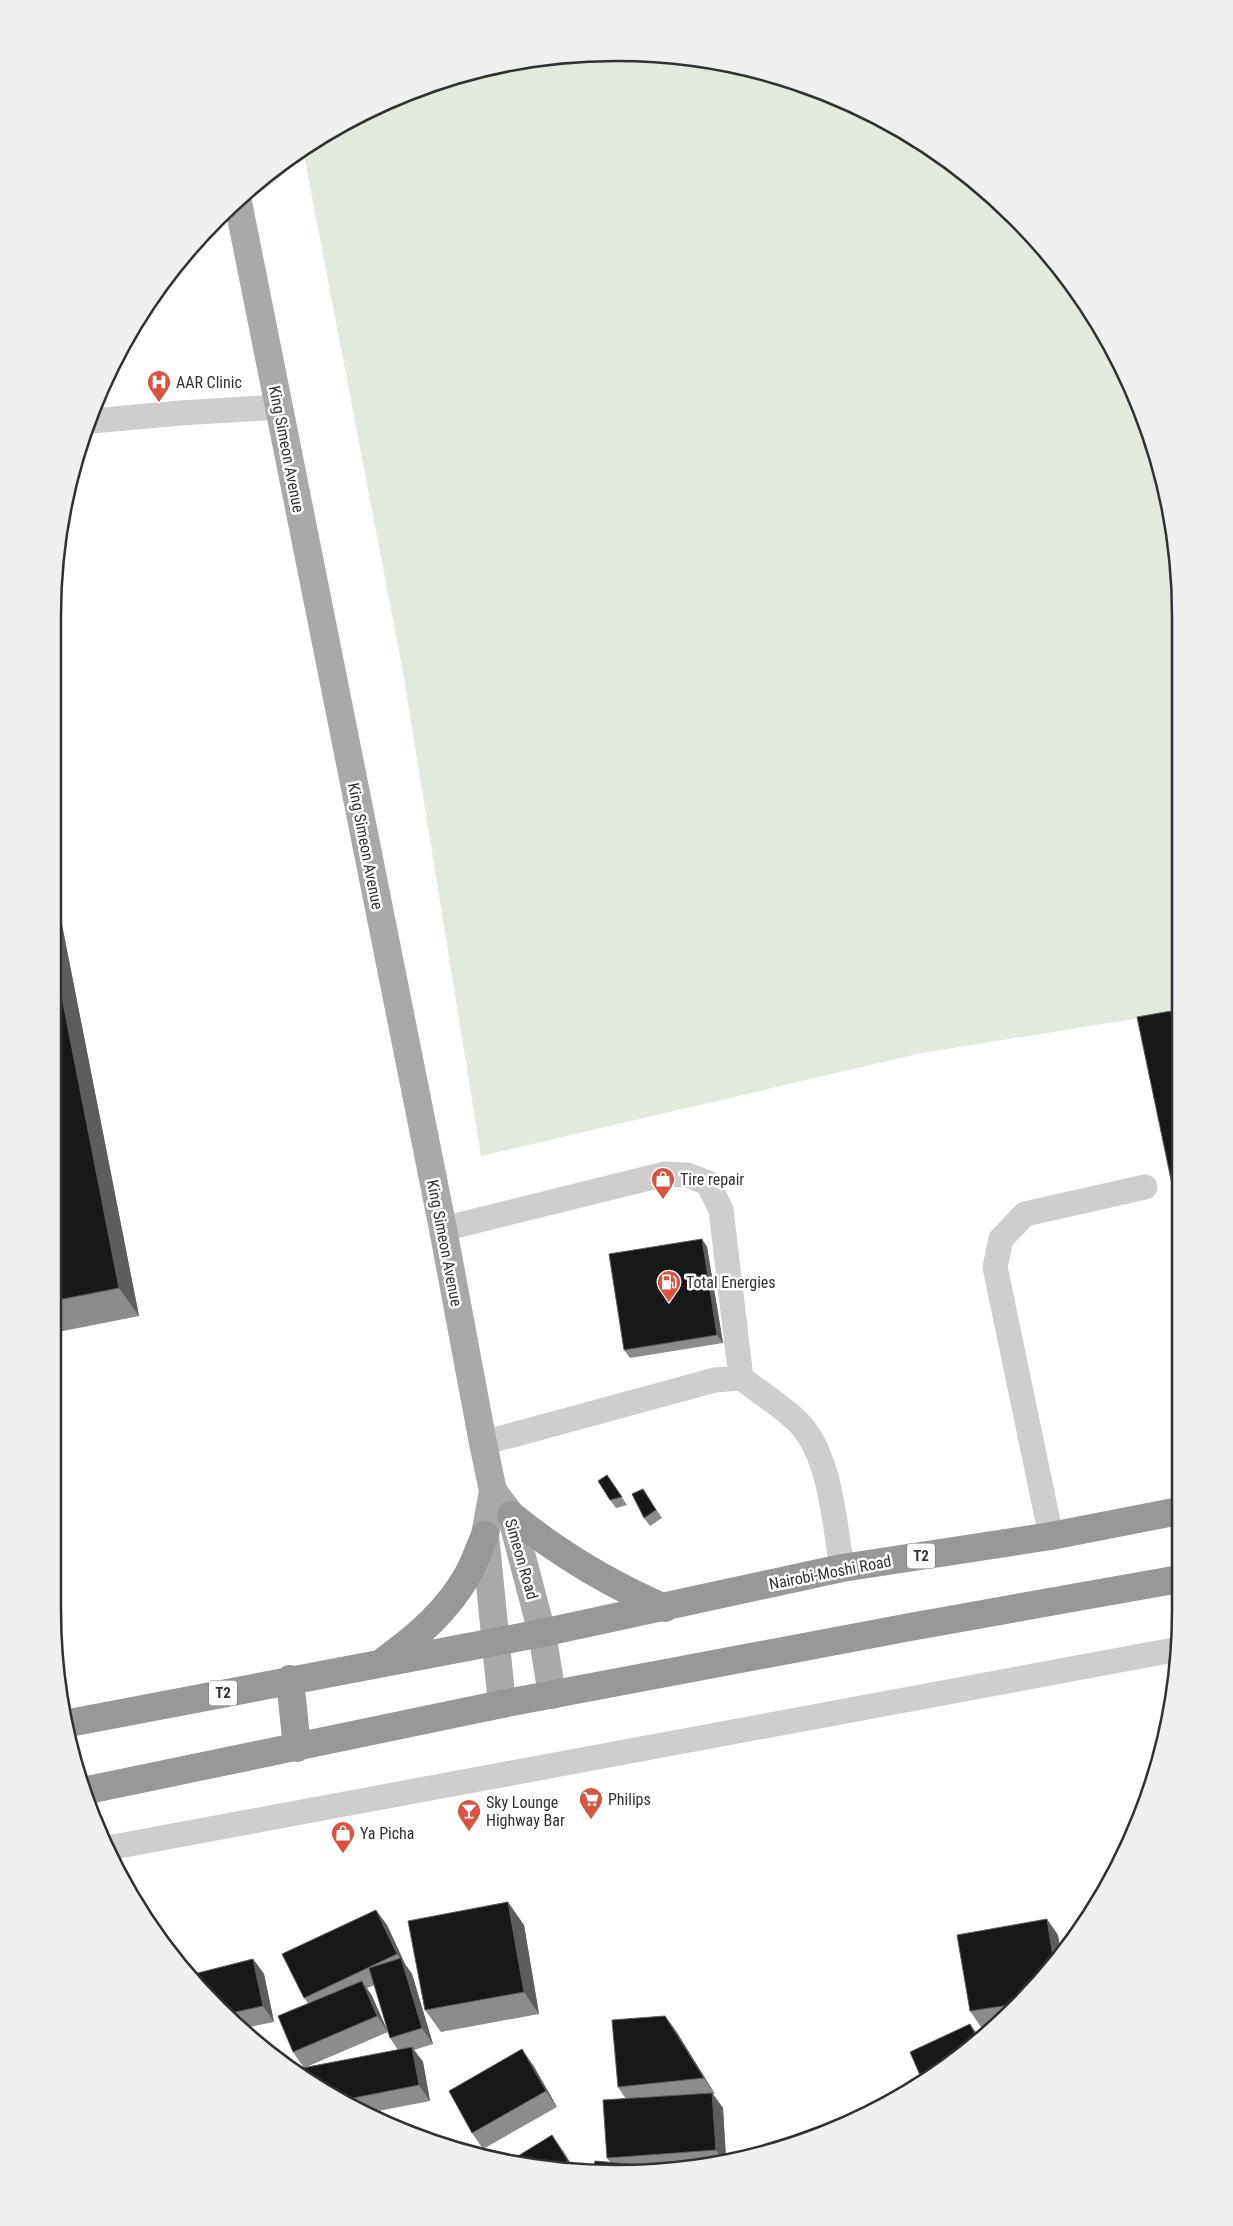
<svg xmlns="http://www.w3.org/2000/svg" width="1233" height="2226" font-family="'Roboto Condensed',sans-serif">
<rect width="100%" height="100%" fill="#fff"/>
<path fill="#e2eade" d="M 579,54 L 690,57 L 798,82 L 898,128 L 989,193 L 1085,303 L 1138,401 L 1176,543 L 1177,1012 L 922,1053 L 481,1156 L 403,672 L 303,150 L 367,111 L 470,72 Z"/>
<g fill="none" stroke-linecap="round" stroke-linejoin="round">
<path stroke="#cecece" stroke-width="25" d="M 92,421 L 180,413 L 279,407
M 443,1229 L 665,1174 L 687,1175 L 708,1183 L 721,1210 L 741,1378
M 483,1443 L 715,1380 L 741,1378 C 759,1392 780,1405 796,1420 C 831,1453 834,1522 842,1568
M 1051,1536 L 995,1267 L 1001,1239 L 1025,1214 L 1145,1187
M 108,1848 L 1179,1649"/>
<path stroke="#a9a9a9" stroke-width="28" d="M 238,202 L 443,1229 L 483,1443 L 493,1491 L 511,1515 L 542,1633 L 552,1695
M 493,1491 L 485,1535 L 502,1704"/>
<path stroke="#989898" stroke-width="28" d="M 511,1515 C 558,1553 609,1584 665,1608
M 386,1659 C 418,1636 448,1610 468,1574 C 475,1562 479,1548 485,1535
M 290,1679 L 297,1748
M 64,1724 L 542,1633 L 842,1568 L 1051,1536 L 1179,1511
M 83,1791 L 502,1704 L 910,1627 L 1179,1579"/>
</g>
<path fill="#8c8c8c" d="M 53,879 L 139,1316 L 53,1333 Z
M 702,1239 L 707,1247 L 723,1343 L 630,1358 L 624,1350 Z
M 607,1475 L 627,1505 L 616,1508 L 610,1500 Z
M 648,1497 L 662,1518 L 650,1526 L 644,1518 Z
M 387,1925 L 405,1964 L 412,1974 L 433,2044 L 414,2050 L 423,2062 L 430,2101 L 368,2113 L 303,2079 L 398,2050 L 390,2038 L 375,1985 L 367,1988 L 372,1996 L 388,2032 L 304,2068 L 293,2052 L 308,2003 L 304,1998 Z
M 524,1925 L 539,2014 L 441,2032 L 425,2010 Z
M 1058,1935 L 1061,1956 L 997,2024 L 981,2027 L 970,2011 Z
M 253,1959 L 264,1974 L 274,2022 L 240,2029 L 190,1975 Z
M 665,2016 L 676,2031 L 715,2094 L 713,2094 L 723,2108 L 726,2157 L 661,2170 L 655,2171 L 610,2162 L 607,2158 L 626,2099 L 618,2087 Z
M 533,2065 L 557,2107 L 483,2149 L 472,2133 Z
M 563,2151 L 576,2172 L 510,2161 Z"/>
<path fill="#5d5d5d" d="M 53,879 L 139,1316 L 119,1288 L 53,952 Z
M 702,1239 L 707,1247 L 723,1343 L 717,1335 Z
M 508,1902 L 524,1925 L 539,2014 L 524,1992 Z
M 376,1910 L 387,1925 L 405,1964 L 412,1974 L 433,2044 L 422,2028 L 402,1961 L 397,1954 Z
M 1047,1919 L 1058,1935 L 1061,1956 L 1054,1963 Z
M 253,1959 L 264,1974 L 274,2022 L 263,2006 Z
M 362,1981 L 372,1996 L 388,2032 L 377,2016 Z
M 665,2016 L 676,2031 L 715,2094 L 704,2078 Z
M 970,2024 L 981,2039 L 978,2041 Z
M 412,2047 L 423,2062 L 430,2101 L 419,2085 Z
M 522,2049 L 533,2065 L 557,2107 L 546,2091 Z
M 712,2093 L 723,2108 L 726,2160 L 723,2161 L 716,2150 Z
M 552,2135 L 563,2151 L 576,2172 L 568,2161 Z
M 652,2166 L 656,2172 L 651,2172 Z"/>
<path fill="#181818" stroke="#5d5d5d" d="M 53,952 L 119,1288 L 53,1301 Z
M 1177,1010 L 1178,1213 L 1137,1017 Z
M 702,1239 L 717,1335 L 624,1350 L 609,1254 Z
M 607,1475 L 622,1497 L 610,1500 L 598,1481 Z
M 643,1489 L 656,1510 L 644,1518 L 632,1494 Z
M 508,1902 L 524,1992 L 425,2010 L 408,1921 Z
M 376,1910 L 397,1954 L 304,1998 L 282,1954 Z
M 1047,1919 L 1054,1963 L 1016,2004 L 970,2011 L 957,1935 Z
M 401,1958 L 422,2028 L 390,2038 L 369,1968 Z
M 253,1959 L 263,2006 L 226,2014 L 190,1975 Z
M 362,1981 L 377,2016 L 293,2052 L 278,2016 Z
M 665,2016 L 704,2078 L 618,2087 L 612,2020 Z
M 970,2024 L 978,2041 L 930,2079 L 923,2082 L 910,2052 Z
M 412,2047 L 419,2085 L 343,2100 L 303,2079 L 292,2070 Z
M 522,2049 L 546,2091 L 472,2133 L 449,2091 Z
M 712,2093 L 716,2150 L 607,2158 L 603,2100 Z
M 552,2135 L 568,2161 L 556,2168 L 510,2161 Z
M 753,2154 L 753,2156 L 661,2171 L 660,2163 Z
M 595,2161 L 652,2166 L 651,2172 L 593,2172 Z"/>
<defs>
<g id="hospital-pin" transform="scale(1.25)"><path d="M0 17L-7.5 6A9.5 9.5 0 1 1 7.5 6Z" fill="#da5341" stroke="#fff"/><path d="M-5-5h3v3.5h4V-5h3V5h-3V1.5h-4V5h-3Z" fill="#fff"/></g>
<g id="shop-pin" transform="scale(1.25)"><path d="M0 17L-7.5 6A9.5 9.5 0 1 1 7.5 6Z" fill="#da5341" stroke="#fff"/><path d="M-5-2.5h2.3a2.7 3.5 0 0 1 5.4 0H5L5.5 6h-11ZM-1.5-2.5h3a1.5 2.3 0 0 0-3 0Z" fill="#fff"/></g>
<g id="fuel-pin" transform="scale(1.25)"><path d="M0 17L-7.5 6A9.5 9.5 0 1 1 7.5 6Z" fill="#da5341" stroke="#fff"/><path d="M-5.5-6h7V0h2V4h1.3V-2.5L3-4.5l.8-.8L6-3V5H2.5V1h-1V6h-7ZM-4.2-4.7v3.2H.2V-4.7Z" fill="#fff"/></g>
<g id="supermarket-pin" transform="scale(1.25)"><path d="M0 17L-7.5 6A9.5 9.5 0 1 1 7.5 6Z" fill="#da5341" stroke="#fff"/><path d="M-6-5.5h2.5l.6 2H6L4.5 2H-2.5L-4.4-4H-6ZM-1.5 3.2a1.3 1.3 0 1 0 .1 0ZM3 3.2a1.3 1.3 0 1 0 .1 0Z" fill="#fff"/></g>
<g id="bar-pin" transform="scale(1.25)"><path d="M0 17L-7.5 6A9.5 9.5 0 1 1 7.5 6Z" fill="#da5341" stroke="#fff"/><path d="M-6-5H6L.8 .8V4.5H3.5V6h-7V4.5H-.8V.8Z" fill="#fff"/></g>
</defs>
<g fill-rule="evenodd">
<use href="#hospital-pin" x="159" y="382"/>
<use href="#shop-pin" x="663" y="1179"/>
<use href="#fuel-pin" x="669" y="1282"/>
<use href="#supermarket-pin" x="591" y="1799"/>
<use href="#bar-pin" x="469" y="1811"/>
<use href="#shop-pin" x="343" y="1833"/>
</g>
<g text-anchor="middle" stroke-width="5" stroke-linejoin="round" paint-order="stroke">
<g fill="#fff" stroke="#6f6f6f" stroke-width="1">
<rect x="907" y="1543.5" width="28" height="25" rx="4"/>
<rect x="209" y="1680.5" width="28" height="25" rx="4"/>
</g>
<g font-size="15" font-weight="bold" fill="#313131">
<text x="921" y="1561">T2</text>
<text x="223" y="1698">T2</text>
</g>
<g font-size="16" fill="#313131" stroke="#fff" text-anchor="start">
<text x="176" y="388">AAR Clinic</text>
<text x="680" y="1185">Tire repair</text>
<text x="686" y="1288">Total Energies</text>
<text x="608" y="1805">Philips</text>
<text x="486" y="1808">Sky Lounge<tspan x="486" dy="18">Highway Bar</tspan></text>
<text x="360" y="1839">Ya Picha</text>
</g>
<g font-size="16" fill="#313131" stroke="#fff">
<text transform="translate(287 449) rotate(79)" y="6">King Simeon Avenue</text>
<text transform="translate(366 846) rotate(79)" y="6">King Simeon Avenue</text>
<text transform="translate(445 1243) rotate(79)" y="6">King Simeon Avenue</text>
<text transform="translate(522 1559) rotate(74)" y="6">Simeon Road</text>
<text transform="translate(830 1572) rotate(-11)" y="6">Nairobi-Moshi Road</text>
</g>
</g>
<path d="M0 0H1233V2226H0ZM616 61H617A555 555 0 0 1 1172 616V1610A555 555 0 0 1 617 2165H616A555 555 0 0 1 61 1610V616A555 555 0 0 1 616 61Z" fill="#efefef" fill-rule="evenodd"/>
<path fill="none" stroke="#313131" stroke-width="2.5" d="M616 61H617A555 555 0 0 1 1172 616V1610A555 555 0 0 1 617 2165H616A555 555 0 0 1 61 1610V616A555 555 0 0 1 616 61Z"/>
</svg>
